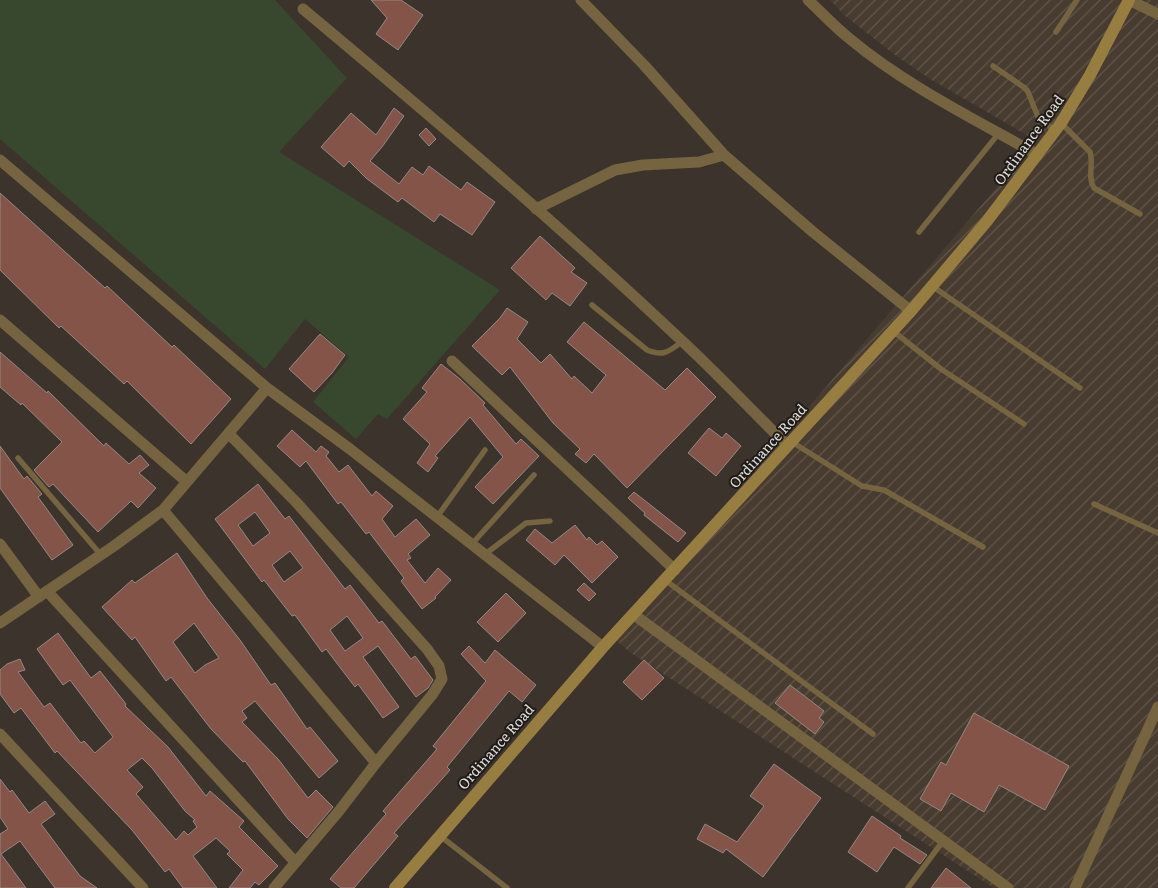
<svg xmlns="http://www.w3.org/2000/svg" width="1158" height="888" font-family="Literata,serif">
<defs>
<pattern id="industrial-furrows" width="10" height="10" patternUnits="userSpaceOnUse" patternTransform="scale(1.25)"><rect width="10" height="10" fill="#483b2f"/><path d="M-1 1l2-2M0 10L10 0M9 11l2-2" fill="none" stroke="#62574d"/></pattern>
</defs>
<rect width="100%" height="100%" fill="#3b332c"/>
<path fill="url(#industrial-furrows)" d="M 830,0 L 1158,0 L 1158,888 L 994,888 L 631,653 L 612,637 L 1003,180 L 1035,140 L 930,79 L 895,55 L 844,15 Z"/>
<path fill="#38482f" d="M 0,0 L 275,0 L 347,78 L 279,152 L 500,290 L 387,419 L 378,414 L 356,439 L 313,402 L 349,357 L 305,319 L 265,369 L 0,139 Z"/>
<path fill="#835447" stroke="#958884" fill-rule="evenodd" d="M 371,0 L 401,0 L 423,15 L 398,50 L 376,34 L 387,18 Z
M 394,108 L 404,116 L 382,147 L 370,161 L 399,184 L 412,167 L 423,175 L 429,166 L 461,190 L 467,182 L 495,202 L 472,235 L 440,214 L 434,222 L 402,198 L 398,202 L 366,178 L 349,161 L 344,167 L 321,147 L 351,113 L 376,135 Z
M 426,128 L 436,139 L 429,146 L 419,135 Z
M 0,193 L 105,288 L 107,286 L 172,347 L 174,345 L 231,399 L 191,444 L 127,381 L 124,384 L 61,326 L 59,328 L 0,270 Z
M 540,236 L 575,268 L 571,272 L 587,283 L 570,306 L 552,293 L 546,300 L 511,268 Z
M 507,308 L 528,322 L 517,339 L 541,363 L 550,354 L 572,379 L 574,376 L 592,393 L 606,375 L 567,342 L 584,322 L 665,390 L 687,368 L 716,397 L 627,488 L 594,454 L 586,463 L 575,454 L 580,449 L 553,423 L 510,367 L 502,375 L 472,346 L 500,318 Z
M 320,334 L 345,355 L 332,373 L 314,392 L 289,369 Z
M 0,352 L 47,393 L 48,391 L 104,446 L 106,443 L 129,464 L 140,455 L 149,465 L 139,473 L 156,488 L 138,508 L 131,501 L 98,532 L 53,484 L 49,487 L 34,470 L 62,442 L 22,403 L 21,405 L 0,387 Z
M 441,364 L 460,379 L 485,403 L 483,405 L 516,444 L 521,439 L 539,456 L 493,504 L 475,487 L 503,457 L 470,417 L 435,456 L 438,458 L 428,472 L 417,463 L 430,444 L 403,419 L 427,392 L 422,388 Z
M 709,428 L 722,438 L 726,433 L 741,446 L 716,476 L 688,453 Z
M 292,430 L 316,452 L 321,446 L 329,452 L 326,456 L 339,472 L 348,465 L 372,496 L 376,491 L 393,506 L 382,519 L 395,537 L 416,519 L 430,535 L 408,554 L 411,558 L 407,560 L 425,583 L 438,568 L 451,580 L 435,597 L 436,598 L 422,609 L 401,581 L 404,578 L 369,532 L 366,534 L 341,502 L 338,504 L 306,461 L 300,467 L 277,446 Z
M 0,446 L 24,479 L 27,476 L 42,494 L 38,497 L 73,545 L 52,560 L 0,488 Z
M 258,484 L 285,519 L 289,516 L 345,589 L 350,585 L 379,623 L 382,621 L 411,659 L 415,656 L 433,680 L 428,688 L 416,697 L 378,646 L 363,657 L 399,707 L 383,718 L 358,684 L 355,687 L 326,649 L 322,652 L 295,615 L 292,616 L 264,580 L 262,582 L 215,519 ZM 255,512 L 270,533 L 253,546 L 238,525 ZM 290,551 L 303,568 L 284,582 L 272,565 ZM 347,616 L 363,638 L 345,651 L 330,630 Z
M 634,492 L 686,533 L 678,542 L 644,515 L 645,513 L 628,498 Z
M 575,525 L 587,540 L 589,537 L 597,545 L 602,541 L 618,557 L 592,583 L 564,555 L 555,565 L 526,540 L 535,529 L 552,543 Z
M 177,553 L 207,598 L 240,640 L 271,685 L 275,683 L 307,729 L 310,727 L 338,761 L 319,778 L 255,701 L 242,711 L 247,718 L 242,722 L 278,759 L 308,798 L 316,790 L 333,807 L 307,838 L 288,819 L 245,761 L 243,762 L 211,729 L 171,677 L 166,681 L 135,637 L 132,640 L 102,607 L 132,580 L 135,583 ZM 194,623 L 219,658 L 205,665 L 195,673 L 173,642 Z
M 584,583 L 596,594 L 589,601 L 577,590 Z
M 506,593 L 526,613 L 498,642 L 477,622 Z
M 58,633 L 91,678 L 100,671 L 126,704 L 125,706 L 168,747 L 206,796 L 210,791 L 244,821 L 239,827 L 278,866 L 259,885 L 255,882 L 250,888 L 229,888 L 243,870 L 227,854 L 230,851 L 216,838 L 193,856 L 217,888 L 183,888 L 169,869 L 165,872 L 132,830 L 95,791 L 57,751 L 55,753 L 21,708 L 14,713 L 0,694 L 0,670 L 7,664 L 20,659 L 25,670 L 18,672 L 44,707 L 50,703 L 81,743 L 84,741 L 95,753 L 113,737 L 70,680 L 63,685 L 37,649 ZM 142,758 L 152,768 L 185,811 L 195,820 L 193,821 L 197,827 L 188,835 L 184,831 L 176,840 L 136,794 L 143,787 L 127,770 Z
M 469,646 L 485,663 L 495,650 L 536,685 L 522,702 L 509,691 L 447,767 L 450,770 L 394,833 L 398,836 L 354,888 L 341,888 L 330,879 L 386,814 L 383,811 L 437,749 L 433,746 L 486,681 L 461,654 Z
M 644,660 L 664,678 L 642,700 L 623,682 Z
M 790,685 L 824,711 L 819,718 L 824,722 L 815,734 L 775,703 Z
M 974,713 L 1069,766 L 1045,810 L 999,785 L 984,812 L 951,793 L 941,811 L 920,799 L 941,762 L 946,765 Z
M 774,764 L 821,798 L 763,877 L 726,849 L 723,853 L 697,839 L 705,824 L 737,842 L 764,806 L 750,796 Z
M 0,779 L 10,792 L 12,790 L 29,813 L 45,801 L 55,814 L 41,824 L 80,876 L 97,888 L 55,888 L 20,841 L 1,854 L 26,888 L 0,888 L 0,834 L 8,829 L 0,817 Z
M 872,816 L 901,836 L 900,838 L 927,855 L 920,864 L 894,847 L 877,872 L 848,852 Z
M 946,868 L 971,888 L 931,888 Z"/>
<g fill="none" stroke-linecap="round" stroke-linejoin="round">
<path stroke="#75643f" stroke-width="5.5" d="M 1056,32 L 1077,0
M 993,66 L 1025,88 L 1028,92 L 1038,117 L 1055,131
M 1061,123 L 1090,152 C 1094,163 1087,177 1094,188 L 1140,214
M 919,232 L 999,133
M 932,286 L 1080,388
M 592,305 L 647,350 C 665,357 669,351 683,341
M 893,331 L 941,369 L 1024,424
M 792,442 L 862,486 L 884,490 L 983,547
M 18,458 L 101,555
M 1094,504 L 1158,533
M 437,517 L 485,450
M 471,545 L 534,475
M 484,555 L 526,523 L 550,521
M 665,580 L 873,734
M 439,835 L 507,888
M 908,888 L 943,841"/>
<path stroke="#75643f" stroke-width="11" d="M 581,0 L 644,65 L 724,155 L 813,232 L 911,311
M 808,0 C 822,13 835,27 850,39 C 905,85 976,120 1038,155
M 1129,0 L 1158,14
M 303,9 C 431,116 559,225 681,340 C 718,374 752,411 788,446
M 0,160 L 267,388 L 350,449 L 603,647
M 536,209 L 615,170 L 643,165 L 699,162 L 724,155
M 0,320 L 187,482
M 452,361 L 675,570
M 229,434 L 296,502 L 427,649 L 439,666 L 442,679 L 432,695 L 376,763 L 339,811 L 274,888
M 163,510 L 376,763
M 0,544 L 39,597
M 47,591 L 295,862
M 633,614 L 1008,888
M 0,623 L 114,546 L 163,510 L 267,388
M 0,734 L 143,888
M 1075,888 L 1158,707"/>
<path stroke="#987d41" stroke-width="12" d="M 395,888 L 603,647 L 911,311 L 987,221 L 1061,123 L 1090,75 L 1129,0"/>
</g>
<g text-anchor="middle" stroke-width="4" stroke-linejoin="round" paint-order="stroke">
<g font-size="14" fill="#e2ddd9" stroke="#1f1b18">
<text transform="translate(1029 140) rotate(-54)" y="5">Ordinance Road</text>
<text transform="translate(768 446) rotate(-48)" y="5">Ordinance Road</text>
<text transform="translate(496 747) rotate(-49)" y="5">Ordinance Road</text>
</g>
</g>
</svg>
